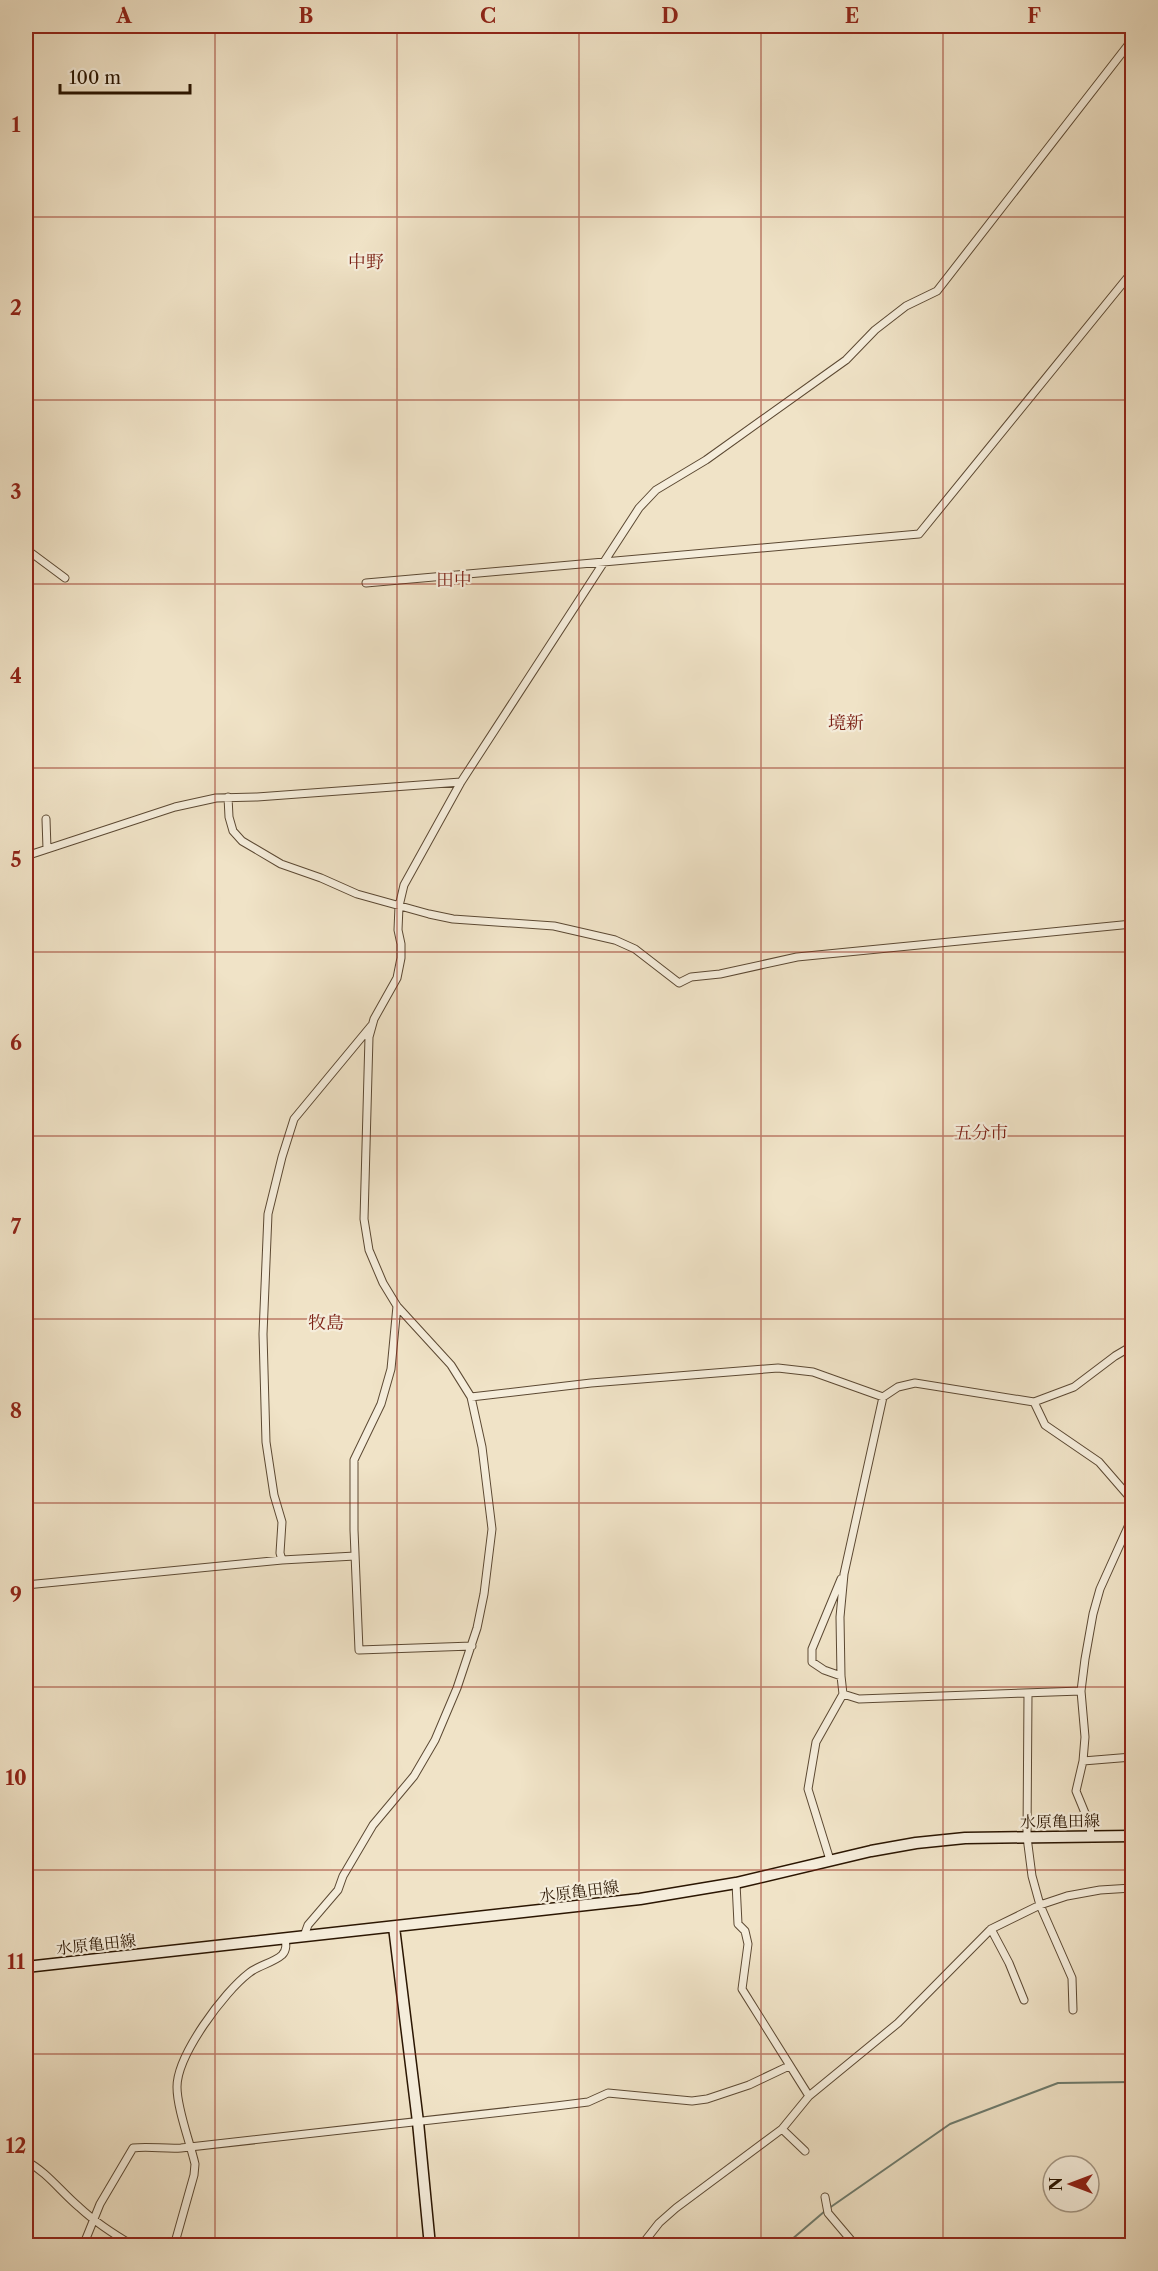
<svg xmlns="http://www.w3.org/2000/svg" width="1158" height="2271" font-family="'Libre Caslon Text','Noto Serif JP',serif">
<rect width="100%" height="100%" fill="#f0e3c7"/>
<filter id="stains"><feTurbulence type="fractalNoise" baseFrequency=".00333" numOctaves="4"/><feColorMatrix values="0 0 0 0 .2 0 0 0 0 .09 0 0 0 0 .02 0 0 0 .5 -.17"/></filter>
<radialGradient id="worn" r=".72"><stop offset=".6" stop-color="#630" stop-opacity="0"/><stop offset="1" stop-color="#630" stop-opacity=".3"/></radialGradient>
<g fill="none" stroke-linecap="round" stroke-linejoin="round">
<path stroke="#6e7b6d" stroke-width="2" d="M 784,2246 L 825,2211 L 950,2124 L 1058,2083 L 1132,2082"/>
<g stroke="#5c4933" stroke-width="9">
<path id="street" d="M 26,549 L 65,578
M 366,583 L 919,534 L 1132,272
M 228,797 L 229,817 L 233,831 L 242,841 L 281,864 L 321,878 L 357,894 L 429,914 L 453,919 L 554,926 L 615,940 L 635,949 L 679,983 L 691,977 L 720,974 L 797,957 L 1132,924
M 46,819 L 47,849
M 26,856 L 175,807 L 216,798 L 257,797 L 461,782
M 397,1306 L 391,1369 L 381,1404 L 354,1460 L 354,1530 L 359,1650 L 472,1646
M 471,1397 L 591,1383 L 778,1368 L 813,1372 L 883,1397
M 1034,1402 L 1045,1425 L 1099,1462 L 1132,1500
M 282,1560 L 280,1553 L 282,1522 L 274,1495 L 266,1442 L 263,1334 L 268,1214 L 282,1157 L 294,1119 L 371,1026
M 26,1585 L 282,1560 L 355,1556
M 841,1676 L 824,1670 L 812,1662 L 812,1649 L 841,1579
M 843,1694 L 859,1699 L 1081,1691
M 1028,1694 L 1027,1837 L 1032,1876 L 1040,1905 L 1072,1978 L 1073,2010
M 1083,1761 L 1132,1757
M 1091,1836 L 1090,1825 L 1076,1791 L 1083,1761 L 1085,1737 L 1081,1691 L 1085,1659 L 1093,1614 L 1100,1589 L 1132,1518
M 830,1860 L 808,1789 L 816,1742 L 843,1694 L 841,1676 L 840,1617 L 844,1574 L 883,1397 L 898,1387 L 915,1383 L 1034,1402 L 1074,1387 L 1115,1356 L 1132,1346
M 736,1883 L 738,1924 L 745,1931 L 748,1944 L 742,1989 L 809,2096
M 991,1929 L 1009,1963 L 1024,2000
M 304,1936 L 308,1925 L 338,1890 L 343,1876 L 373,1825 L 414,1776 L 435,1740 L 457,1688 L 477,1628 L 484,1594 L 492,1529 L 482,1447 L 471,1397 L 451,1365 L 397,1306 L 383,1283 L 369,1250 L 364,1219 L 369,1037 L 374,1019 L 397,978 L 401,958 L 401,944 L 398,930 L 399,906 L 404,885 L 461,782 L 639,508 L 656,490 L 706,460 L 846,360 L 875,330 L 906,306 L 937,291 L 1132,40
M 782,2129 L 805,2151
M 26,2161 C 47,2172 61,2192 79,2207 C 95,2222 115,2235 134,2246
M 825,2197 L 828,2213 L 856,2246
M 83,2246 L 100,2204 L 133,2148 C 148,2146 165,2149 181,2148 L 556,2106 L 588,2102 L 608,2093 L 692,2101 L 707,2099 L 749,2085 L 789,2066
M 174,2246 L 194,2175 L 195,2164 C 190,2142 177,2109 177,2087 C 177,2055 224,1992 249,1973 C 259,1965 273,1963 282,1955 C 287,1950 286,1944 285,1938
M 641,2246 L 659,2223 L 676,2208 L 782,2129 L 809,2096 L 898,2023 L 991,1929 L 1040,1905 L 1067,1896 L 1100,1890 L 1132,1888"/>
</g>
<g stroke="#2b1602" stroke-width="13">
<path id="secondary" d="M 394,1927 L 418,2122 L 430,2246
M 26,1967 L 640,1899 L 736,1883 L 871,1851 L 916,1843 L 965,1838 L 1132,1836"/>
</g>
<use href="#street" stroke="#f5eddb" stroke-width="7"/>
<use href="#secondary" stroke="#f5eddb" stroke-width="10"/>
</g>
<path fill="none" stroke="#8f2418" stroke-width="1.5" stroke-opacity="0.55" d="M 215,26 L 215,2246M 397,26 L 397,2246M 579,26 L 579,2246M 761,26 L 761,2246M 943,26 L 943,2246M 26,217 L 1132,217M 26,400 L 1132,400M 26,584 L 1132,584M 26,768 L 1132,768M 26,952 L 1132,952M 26,1136 L 1132,1136M 26,1319 L 1132,1319M 26,1503 L 1132,1503M 26,1687 L 1132,1687M 26,1870 L 1132,1870M 26,2054 L 1132,2054"/>
<g text-anchor="middle" stroke-width="4.5" stroke-linejoin="round" paint-order="stroke">
<g font-size="16" fill="#2b1602" stroke="#f5eddb">
<text transform="translate(1060 1821) rotate(-1)" y="6">水原亀田線</text>
<text transform="translate(579 1891) rotate(-7)" y="6">水原亀田線</text>
<text transform="translate(96 1944) rotate(-6)" y="6">水原亀田線</text>
</g>
<g font-size="18" fill="#7a1f14" stroke="#f5eddb">
<text x="366" y="268">中野</text>
<text x="454" y="586">田中</text>
<text x="846" y="729">境新</text>
<text x="981" y="1139">五分市</text>
<text x="326" y="1329">牧島</text>
</g>
</g>
<rect width="1158" height="2271" fill="none" stroke="#f0e3c7" stroke-width="66"/>
<g transform="translate(1071 2184) rotate(270)"><circle r="28" fill="#f5eddb" stroke="#a49784" stroke-width="1.5"/>
<path d="M0-4.5L10 22L0 15L-10 22Z" fill="#8f2418"/>
<text y="-9" font-size="16" font-weight="bold" text-anchor="middle" fill="#2b1602">N</text>
</g>
<path d="M60 84v9h130v-9" fill="none" stroke="#2b1602" stroke-width="3"/>
<text x="69" y="84" font-size="18" fill="#2b1602" stroke="#f5eddb" stroke-width="4.5" paint-order="stroke">100 m</text>
<rect x="33" y="33" width="1092" height="2205" fill="none" stroke="#8f2418" stroke-width="2"/>
<g font-size="20" text-anchor="middle" font-weight="bold" fill="#8f2418">
<text x="124" y="23">A</text>
<text x="306" y="23">B</text>
<text x="488" y="23">C</text>
<text x="670" y="23">D</text>
<text x="852" y="23">E</text>
<text x="1034" y="23">F</text>
<text x="16" y="132">1</text>
<text x="16" y="315">2</text>
<text x="16" y="499">3</text>
<text x="16" y="683">4</text>
<text x="16" y="867">5</text>
<text x="16" y="1050">6</text>
<text x="16" y="1234">7</text>
<text x="16" y="1418">8</text>
<text x="16" y="1602">9</text>
<text x="16" y="1785">10</text>
<text x="16" y="1969">11</text>
<text x="16" y="2153">12</text>
</g>
<rect width="100%" height="100%" filter="url(#stains)"/>
<rect width="100%" height="100%" fill="url(#worn)"/>
</svg>
